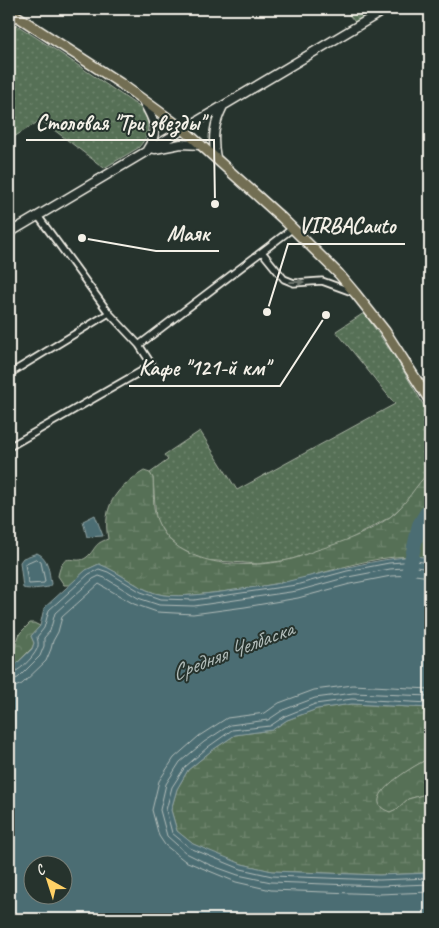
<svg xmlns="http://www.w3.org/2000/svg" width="439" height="928" font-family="Caveat,sans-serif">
<defs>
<pattern id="grass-dots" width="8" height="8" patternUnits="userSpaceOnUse" patternTransform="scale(1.25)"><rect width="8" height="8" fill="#567056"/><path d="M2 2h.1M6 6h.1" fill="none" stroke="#6f856e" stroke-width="1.8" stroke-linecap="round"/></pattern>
<pattern id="forest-crowns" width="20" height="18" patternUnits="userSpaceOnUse" patternTransform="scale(1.25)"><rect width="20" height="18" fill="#567056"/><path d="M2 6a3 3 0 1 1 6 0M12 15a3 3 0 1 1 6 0" fill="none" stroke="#6f856e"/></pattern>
<pattern id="wetland-marsh" width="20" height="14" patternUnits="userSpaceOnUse" patternTransform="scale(1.25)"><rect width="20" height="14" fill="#567056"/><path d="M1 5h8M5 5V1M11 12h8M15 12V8" fill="none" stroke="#6f856e"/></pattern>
</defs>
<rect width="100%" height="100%" fill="#26332d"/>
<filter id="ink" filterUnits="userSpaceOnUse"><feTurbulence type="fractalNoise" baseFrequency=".02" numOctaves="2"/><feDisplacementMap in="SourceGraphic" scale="10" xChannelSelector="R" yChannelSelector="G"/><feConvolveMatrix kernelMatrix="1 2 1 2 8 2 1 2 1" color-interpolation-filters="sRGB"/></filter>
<g filter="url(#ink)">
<path fill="url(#grass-dots)" stroke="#a5b09f" d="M 344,9 L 376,9 L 355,22 Z
M 9,20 L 57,51 L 141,108 C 151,121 150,136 138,148 L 104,168 L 41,120 L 9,140 Z
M 364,313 L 397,360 L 430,416 L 430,472 L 403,505 L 390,517 L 345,542 L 289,560 L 258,564 L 203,560 L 179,548 L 167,537 L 161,528 L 156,519 L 153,478 L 150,473 L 168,460 L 164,455 L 200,431 L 237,490 L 395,404 L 336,331 Z"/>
<path fill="url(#forest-crowns)" stroke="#a5b09f" d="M 30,623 L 34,623 L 40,626 L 31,636 L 34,643 L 32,648 L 9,671 L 9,654 L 14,650 L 20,633 Z
M 430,758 L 430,793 L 408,799 L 397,809 L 390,812 C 353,800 417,763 430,758 Z"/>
<path fill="url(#wetland-marsh)" stroke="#a5b09f" d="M 144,471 L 150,473 L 153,478 C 154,492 152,508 157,520 C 175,568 247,569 288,560 C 298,558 308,553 317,550 C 343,542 368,533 390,517 C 407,505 415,484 430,472 L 430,558 C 385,551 340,569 296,580 C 272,585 246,589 221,592 C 202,594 183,597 164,595 C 140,592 121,572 99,564 L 86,570 L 70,585 L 64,585 L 58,576 C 64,547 75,567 87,557 C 97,548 93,544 108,539 C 102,505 116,488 144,471 Z
M 352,704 L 430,708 L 430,758 C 418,763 353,800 390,812 L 397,809 L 408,799 L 430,793 L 430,873 L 379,875 L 271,871 L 242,864 L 215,854 L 193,844 L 177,831 L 171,810 L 177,789 L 188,770 L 211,751 L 235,735 L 272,730 L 287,720 L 317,709 Z"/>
<path fill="#4c6d73" stroke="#8fa2a2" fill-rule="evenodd" d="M 95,515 L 103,536 L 87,537 L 83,521 Z
M 37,553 C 49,558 49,572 51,584 L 49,587 C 42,588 29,590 23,588 L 20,562 L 23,558 Z
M 416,556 L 430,558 L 430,708 L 352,704 L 317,709 L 287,720 L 272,730 L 235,735 L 211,751 L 188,770 L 177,789 L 171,810 L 177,831 L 193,844 L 242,864 L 272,871 L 379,875 L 430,873 L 430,919 L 9,919 L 9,671 L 32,649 L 34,643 L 31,636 L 40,626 L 44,608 L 86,570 L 99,564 C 121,572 140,592 164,595 C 183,597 203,594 221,592 C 246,588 272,586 297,579 C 337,570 375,559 416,556 ZM 32,866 L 62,866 L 62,896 L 32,896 Z"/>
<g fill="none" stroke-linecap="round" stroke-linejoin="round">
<path stroke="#b1bcb9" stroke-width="1" d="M 36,559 L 41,562 L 45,581 L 44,583 L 29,584 L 28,582 L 25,564 Z
M 9,674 C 18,673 33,658 37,649 C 39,645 38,641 37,637 L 44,628 L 49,610 L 89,574 L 99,569 L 108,572 L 141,592 L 161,599 L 194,600 L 296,585 L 347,571 L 389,563 L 416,561 L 430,563
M 9,680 L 18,678 L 40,656 L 44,646 L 44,638 L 50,631 L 55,613 L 93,579 L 99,576 L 105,578 L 138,598 L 159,605 L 194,606 L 297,591 L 348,577 L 390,569 L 416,567 L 430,569
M 9,688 L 15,687 L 22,684 L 46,661 L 51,649 L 53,641 L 58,632 L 62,617 L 99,584 L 134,604 L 157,612 L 193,614 L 245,607 L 298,598 L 350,584 L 391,576 L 415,575 L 430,577
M 430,689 L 353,685 L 314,690 L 279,703 L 265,713 L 227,718 L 199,736 L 174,758 L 159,781 L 152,810 L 159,836 L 165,845 L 185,861 L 236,882 L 271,890 L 379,894 L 430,892
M 430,696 L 353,693 L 315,698 L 283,710 L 268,720 L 230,725 L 204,742 L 180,762 L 166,784 L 160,810 L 167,836 L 186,853 L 210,865 L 238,875 L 271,882 L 379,886 L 430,884
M 430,703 L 352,699 L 315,704 L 285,716 L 270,726 L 232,730 L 208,747 L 185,767 L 172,787 L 166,810 L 172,833 L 190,848 L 241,869 L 272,876 L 379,880 L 430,878"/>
<path stroke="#4c6d73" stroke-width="14" d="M 408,574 L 419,525 L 430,507"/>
<g stroke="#f4f1e8" stroke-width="9">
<path id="minor" d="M 262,252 L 284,279 L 294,283 L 322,281 L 352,292
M 139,345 L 293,228
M 9,374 L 109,313
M 9,447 L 152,365 L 139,345 L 109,313 L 38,216"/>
</g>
<g stroke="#f4f1e8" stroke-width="11">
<path id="tertiary" d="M 143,101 C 154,120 160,130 147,150
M 155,149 L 181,144 L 201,145
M 216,158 C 212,138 214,124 223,106
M 9,233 L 386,9"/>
</g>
<g stroke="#f4f1e8" stroke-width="12">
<path id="primary" d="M 9,11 L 120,83 L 183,129 L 282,218 L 339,274 L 355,293 L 385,331 L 430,401"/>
</g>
<use href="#minor" stroke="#26332d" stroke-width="5.5"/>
<use href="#tertiary" stroke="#26332d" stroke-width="8"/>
<use href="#primary" stroke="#726e52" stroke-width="9"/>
</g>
<defs><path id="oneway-solid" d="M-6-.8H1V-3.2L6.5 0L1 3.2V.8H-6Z" transform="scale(1.25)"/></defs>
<use fill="#6e766e" href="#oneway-solid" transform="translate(297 282)"/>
</g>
<g text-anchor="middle" stroke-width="4" stroke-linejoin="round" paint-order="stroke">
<g font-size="22" font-style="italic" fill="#b1bcb9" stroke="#26332d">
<text transform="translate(232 650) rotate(-21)" y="8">Средняя Челбаска</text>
</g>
</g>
<path fill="none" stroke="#f4f1e8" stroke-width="2" d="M215 204L214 140H26M267 312L288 244H405M82 238L156 251H219M326 315L280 386H129"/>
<g fill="#f4f1e8" stroke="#26332d" stroke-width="2">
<circle cx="215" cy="204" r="5"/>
<circle cx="267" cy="312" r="5"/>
<circle cx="82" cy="238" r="5"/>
<circle cx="326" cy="315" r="5"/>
</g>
<g font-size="22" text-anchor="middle" font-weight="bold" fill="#f4f1e8" stroke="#26332d" stroke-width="4" stroke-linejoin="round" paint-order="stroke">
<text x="120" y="130">Столовая "Три звезды"</text>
<text x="347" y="233">VIRBACauto</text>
<text x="188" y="241">Маяк</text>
<text x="204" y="375">Кафе "121-й км"</text>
</g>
<rect width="439" height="928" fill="none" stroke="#26332d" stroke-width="30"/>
<rect x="15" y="15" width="409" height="898" fill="none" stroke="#f4f1e8" stroke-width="2" filter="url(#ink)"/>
<g transform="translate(48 880) rotate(321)"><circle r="24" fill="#26332d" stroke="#787f78"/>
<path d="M0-4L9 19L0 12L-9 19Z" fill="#ffd166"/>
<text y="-8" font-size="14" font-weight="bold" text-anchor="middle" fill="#f4f1e8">С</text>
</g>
</svg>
